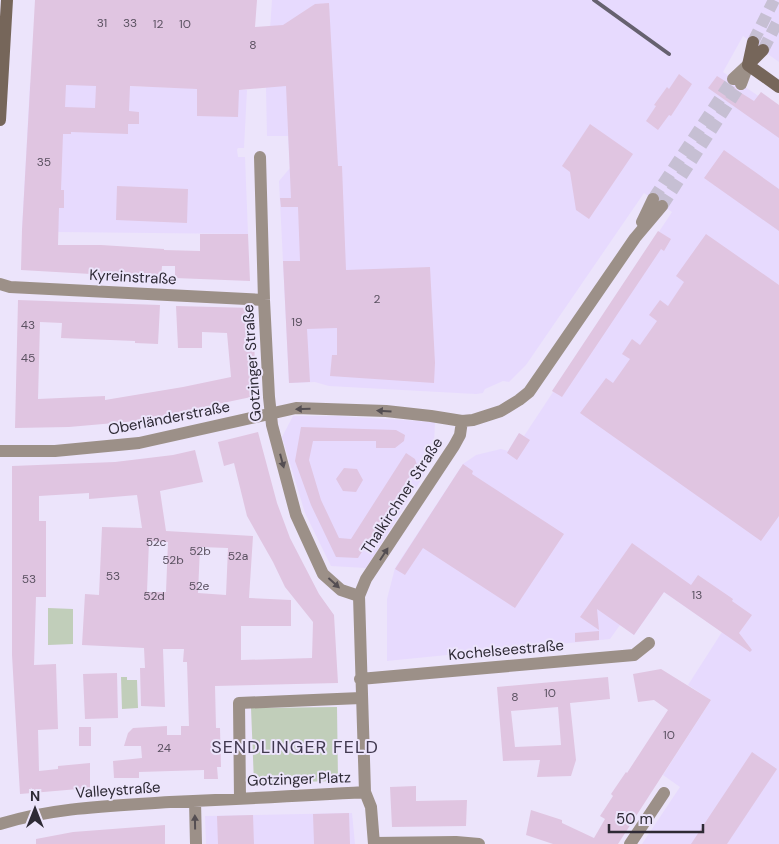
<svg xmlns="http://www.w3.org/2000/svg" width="779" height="844" font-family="'DM Sans',sans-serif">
<rect width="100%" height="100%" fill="#ece4fb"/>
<path fill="#e7dafe" d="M 272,0 L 779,0 L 779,62 L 743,36 L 723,72 L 779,110 L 779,844 L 642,844 L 680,787 L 663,775 L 711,700 L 688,685 L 722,632 L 664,592 L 634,635 L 620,625 L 610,639 L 387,661 L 387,599 L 395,568 L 463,464 L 476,455 L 501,449 L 508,451 L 519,433 L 524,436 L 672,212 L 644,193 L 526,365 L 509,382 L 503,381 L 485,389 L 483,393 L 476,394 L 329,386 L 315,382 L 289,383 L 279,181 L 290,168 L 288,136 L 267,136 L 266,88 Z
M 30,83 L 247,90 L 244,148 L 238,148 L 237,150 L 238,157 L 245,157 L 248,234 L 58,232 L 22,230 Z
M 293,416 L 338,416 L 435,422 L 434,444 L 424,475 L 366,568 L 331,566 L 305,513 L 282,437 Z
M 352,813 L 355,844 L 206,844 L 205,816 Z"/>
<path fill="#c1ceba" d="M 48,608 L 73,609 L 73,644 L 48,645 Z
M 121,677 L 127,677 L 127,680 L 137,680 L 138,708 L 122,709 Z
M 337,707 L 338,781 L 254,783 L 251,708 Z"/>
<path fill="#e0c5e1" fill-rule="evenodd" d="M 35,0 L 257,0 L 255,27 L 283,25 L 315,4 L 329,3 L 338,166 L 342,166 L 346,270 L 430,267 L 435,363 L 434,383 L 330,376 L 332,355 L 337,355 L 337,328 L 307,329 L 310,382 L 289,383 L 283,261 L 300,261 L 298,207 L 281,207 L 280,198 L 291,198 L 286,86 L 239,90 L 238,117 L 197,116 L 197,89 L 130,86 L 129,111 L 139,112 L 139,124 L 128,124 L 128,134 L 71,132 L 71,134 L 63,134 L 61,190 L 64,190 L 64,208 L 59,208 L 58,245 L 101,245 L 164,249 L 164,250 L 200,251 L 200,234 L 248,234 L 250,281 L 175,278 L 175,266 L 162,266 L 161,278 L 21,270 L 22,230 ZM 66,85 L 96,86 L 95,108 L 65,107 Z
M 679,74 L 692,84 L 671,116 L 669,115 L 658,130 L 646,121 L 656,106 L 654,105 L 667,87 L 669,89 Z
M 717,76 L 725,81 L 727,85 L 734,87 L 738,91 L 754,101 L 761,92 L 779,105 L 779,138 L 708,88 Z
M 590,124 L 633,154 L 589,219 L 576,210 L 570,172 L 562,166 Z
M 724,150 L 779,189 L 779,231 L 704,178 Z
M 117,186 L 188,189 L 187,223 L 116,220 Z
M 658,231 L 671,239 L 664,251 L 661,249 L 562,397 L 552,391 Z
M 706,234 L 779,285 L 779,516 L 761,541 L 580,413 L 606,378 L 613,383 L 630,359 L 622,354 L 632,339 L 640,345 L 657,321 L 649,315 L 660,300 L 668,306 L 684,282 L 676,276 Z
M 18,300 L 160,305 L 158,344 L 135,343 L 135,341 L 61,338 L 62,323 L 40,322 L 38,399 L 105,396 L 105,400 L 183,387 L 231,377 L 227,333 L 202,332 L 202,348 L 178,348 L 176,306 L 253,308 L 256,396 L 137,421 L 69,427 L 15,428 Z
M 301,427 L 396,430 L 405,435 L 404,441 L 395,448 L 376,448 L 376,441 L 313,441 L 309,460 L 321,500 L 339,538 L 351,539 L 406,453 L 415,459 L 417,465 L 358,558 L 336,557 L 311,505 L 295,461 Z
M 258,432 L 277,503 L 290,538 L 319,594 L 334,615 L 338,683 L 215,686 L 216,728 L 220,728 L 221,767 L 217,767 L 218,779 L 204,779 L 204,770 L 139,772 L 139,778 L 114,778 L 113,761 L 142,758 L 141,746 L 124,746 L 128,733 L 133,728 L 167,726 L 167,735 L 181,735 L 181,726 L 189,726 L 187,662 L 183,662 L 184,649 L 163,649 L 165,707 L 141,706 L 140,668 L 145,668 L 144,648 L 82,645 L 85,594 L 99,595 L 102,527 L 142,528 L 137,495 L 89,499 L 89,493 L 39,496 L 39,521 L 46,521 L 46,597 L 36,597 L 34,665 L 56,664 L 58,729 L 38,730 L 39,771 L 58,769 L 58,766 L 90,763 L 90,788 L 20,794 L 12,655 L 12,466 L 115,462 L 173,455 L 195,450 L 203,482 L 160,491 L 166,531 L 253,536 L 249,598 L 291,600 L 291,626 L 241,626 L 241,660 L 312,658 L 313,622 L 285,587 L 273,562 L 247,516 L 234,463 L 224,466 L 218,442 ZM 149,541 L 168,542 L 166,592 L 147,592 ZM 200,547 L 228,548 L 226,595 L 198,593 Z
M 519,433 L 530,440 L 517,460 L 507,453 Z
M 463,464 L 473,471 L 472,474 L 564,534 L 515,608 L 423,548 L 405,575 L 395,569 Z
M 344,468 L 357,469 L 363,480 L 356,492 L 343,491 L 336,479 Z
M 632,543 L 691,585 L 698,575 L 733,599 L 732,601 L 752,615 L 739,633 L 752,650 L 750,652 L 664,592 L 634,635 L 597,609 L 599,630 L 580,617 Z
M 599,631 L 599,640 L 575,642 L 575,633 Z
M 661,669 L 711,700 L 618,844 L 553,844 L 526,835 L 531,810 L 562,820 L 562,823 L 594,838 L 605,819 L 600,816 L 613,796 L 611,794 L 626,772 L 627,773 L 668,710 L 654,700 L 638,702 L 633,674 Z
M 117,673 L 118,718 L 85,719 L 83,674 Z
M 608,677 L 610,699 L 570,703 L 576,760 L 571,776 L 537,777 L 540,760 L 503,761 L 497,687 ZM 558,707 L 561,745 L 515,747 L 511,711 Z
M 79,727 L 91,727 L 91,746 L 79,746 Z
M 752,752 L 777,769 L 727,844 L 691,844 Z
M 416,786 L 416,801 L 467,800 L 466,826 L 392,827 L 390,787 Z
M 349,813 L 350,844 L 314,844 L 313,814 Z
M 253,815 L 254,844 L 218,844 L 217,816 Z
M 165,825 L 165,844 L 36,844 L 36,839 L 73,832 Z"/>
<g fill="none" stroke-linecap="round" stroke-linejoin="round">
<path stroke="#c6bfd3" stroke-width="12" stroke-dasharray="12 6" stroke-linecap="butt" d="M 653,199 L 733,79
M 662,206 L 741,84"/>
<path stroke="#c6bfd3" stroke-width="12" stroke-dasharray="12 6" stroke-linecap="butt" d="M 753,42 L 774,0
M 763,50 L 779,19"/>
<path stroke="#9c9088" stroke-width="12" d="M 733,79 L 748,65
M 741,84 L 748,65
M 260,157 L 264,300 L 269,397 L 272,425 L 296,515 L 323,574 L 341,590 L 359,596
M 642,222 L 653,199
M 0,284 L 10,287 L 264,300
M 0,451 L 55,451 L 139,443 L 296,408 L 386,411 L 431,416 L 462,421 L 473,420 L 501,411 L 519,400 L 529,392 L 635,238 L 662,206
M 360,679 L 634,655 L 649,643
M 240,798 L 239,703 L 361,698
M 195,801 L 196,844
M 0,824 C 55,807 113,806 170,802 C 235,799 300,796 365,792
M 374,843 L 456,842 L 479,844
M 374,844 L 371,807 L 365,792 L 359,596 L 366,579 L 454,446 L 460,435 L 462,421
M 630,844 L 664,793"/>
<path stroke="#76665a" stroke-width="12" d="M 748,65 L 779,87
M 748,65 L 753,42
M 748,65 L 763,50
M 0,120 L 7,0"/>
<path stroke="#66616f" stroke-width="4" d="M 594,0 L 669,54"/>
</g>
<defs><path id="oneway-solid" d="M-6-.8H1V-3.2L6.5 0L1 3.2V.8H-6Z" transform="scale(1.25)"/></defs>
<g fill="#544e52">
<use href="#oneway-solid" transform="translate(303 409) rotate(179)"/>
<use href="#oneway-solid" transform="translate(384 411) rotate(-176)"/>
<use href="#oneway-solid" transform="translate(282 461) rotate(75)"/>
<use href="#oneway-solid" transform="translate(384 554) rotate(-57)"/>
<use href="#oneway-solid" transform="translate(334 583) rotate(42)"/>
<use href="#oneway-solid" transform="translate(195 822) rotate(-91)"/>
</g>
<g text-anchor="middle" stroke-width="4" stroke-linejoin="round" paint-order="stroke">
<g font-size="12" fill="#5a5160">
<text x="102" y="27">31</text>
<text x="130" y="27">33</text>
<text x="158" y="28">12</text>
<text x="185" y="28">10</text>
<text x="253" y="49">8</text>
<text x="44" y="166">35</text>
<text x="377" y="303">2</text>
<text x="297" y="326">19</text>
<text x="28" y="329">43</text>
<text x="28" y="362">45</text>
<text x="156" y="546">52c</text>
<text x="200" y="555">52b</text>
<text x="238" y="560">52a</text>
<text x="173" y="564">52b</text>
<text x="113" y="580">53</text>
<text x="29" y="583">53</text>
<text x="199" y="590">52e</text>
<text x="697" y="599">13</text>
<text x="154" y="600">52d</text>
<text x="550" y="697">10</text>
<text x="515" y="701">8</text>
<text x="669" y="739">10</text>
<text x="164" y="752">24</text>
</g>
<g font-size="15" fill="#2e2a35" stroke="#ece4fb">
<text transform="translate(133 277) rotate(3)" y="5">Kyreinstraße</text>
<text transform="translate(252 363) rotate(-94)" y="5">Gotzinger Straße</text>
<text transform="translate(169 418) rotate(-11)" y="5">Oberländerstraße</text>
<text transform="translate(402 496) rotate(-57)" y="5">Thalkirchner Straße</text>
<text transform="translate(506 650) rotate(-5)" y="5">Kochelseestraße</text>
<text transform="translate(299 779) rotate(-2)" y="5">Gotzinger Platz</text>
<text transform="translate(118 790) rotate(-4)" y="5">Valleystraße</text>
</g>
<g font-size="18" letter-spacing="1" fill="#413950" stroke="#ece4fb">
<text x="295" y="753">SENDLINGER FELD</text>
</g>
</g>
<g transform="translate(35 809)" stroke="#ece4fb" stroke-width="4" paint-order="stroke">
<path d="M0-4L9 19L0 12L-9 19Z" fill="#2e2a35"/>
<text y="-8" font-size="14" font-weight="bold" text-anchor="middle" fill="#2e2a35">N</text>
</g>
<path d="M609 824v8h94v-8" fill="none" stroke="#2e2a35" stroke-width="2.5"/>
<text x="616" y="824" font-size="15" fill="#2e2a35" stroke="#ece4fb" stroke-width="4" paint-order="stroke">50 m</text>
</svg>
